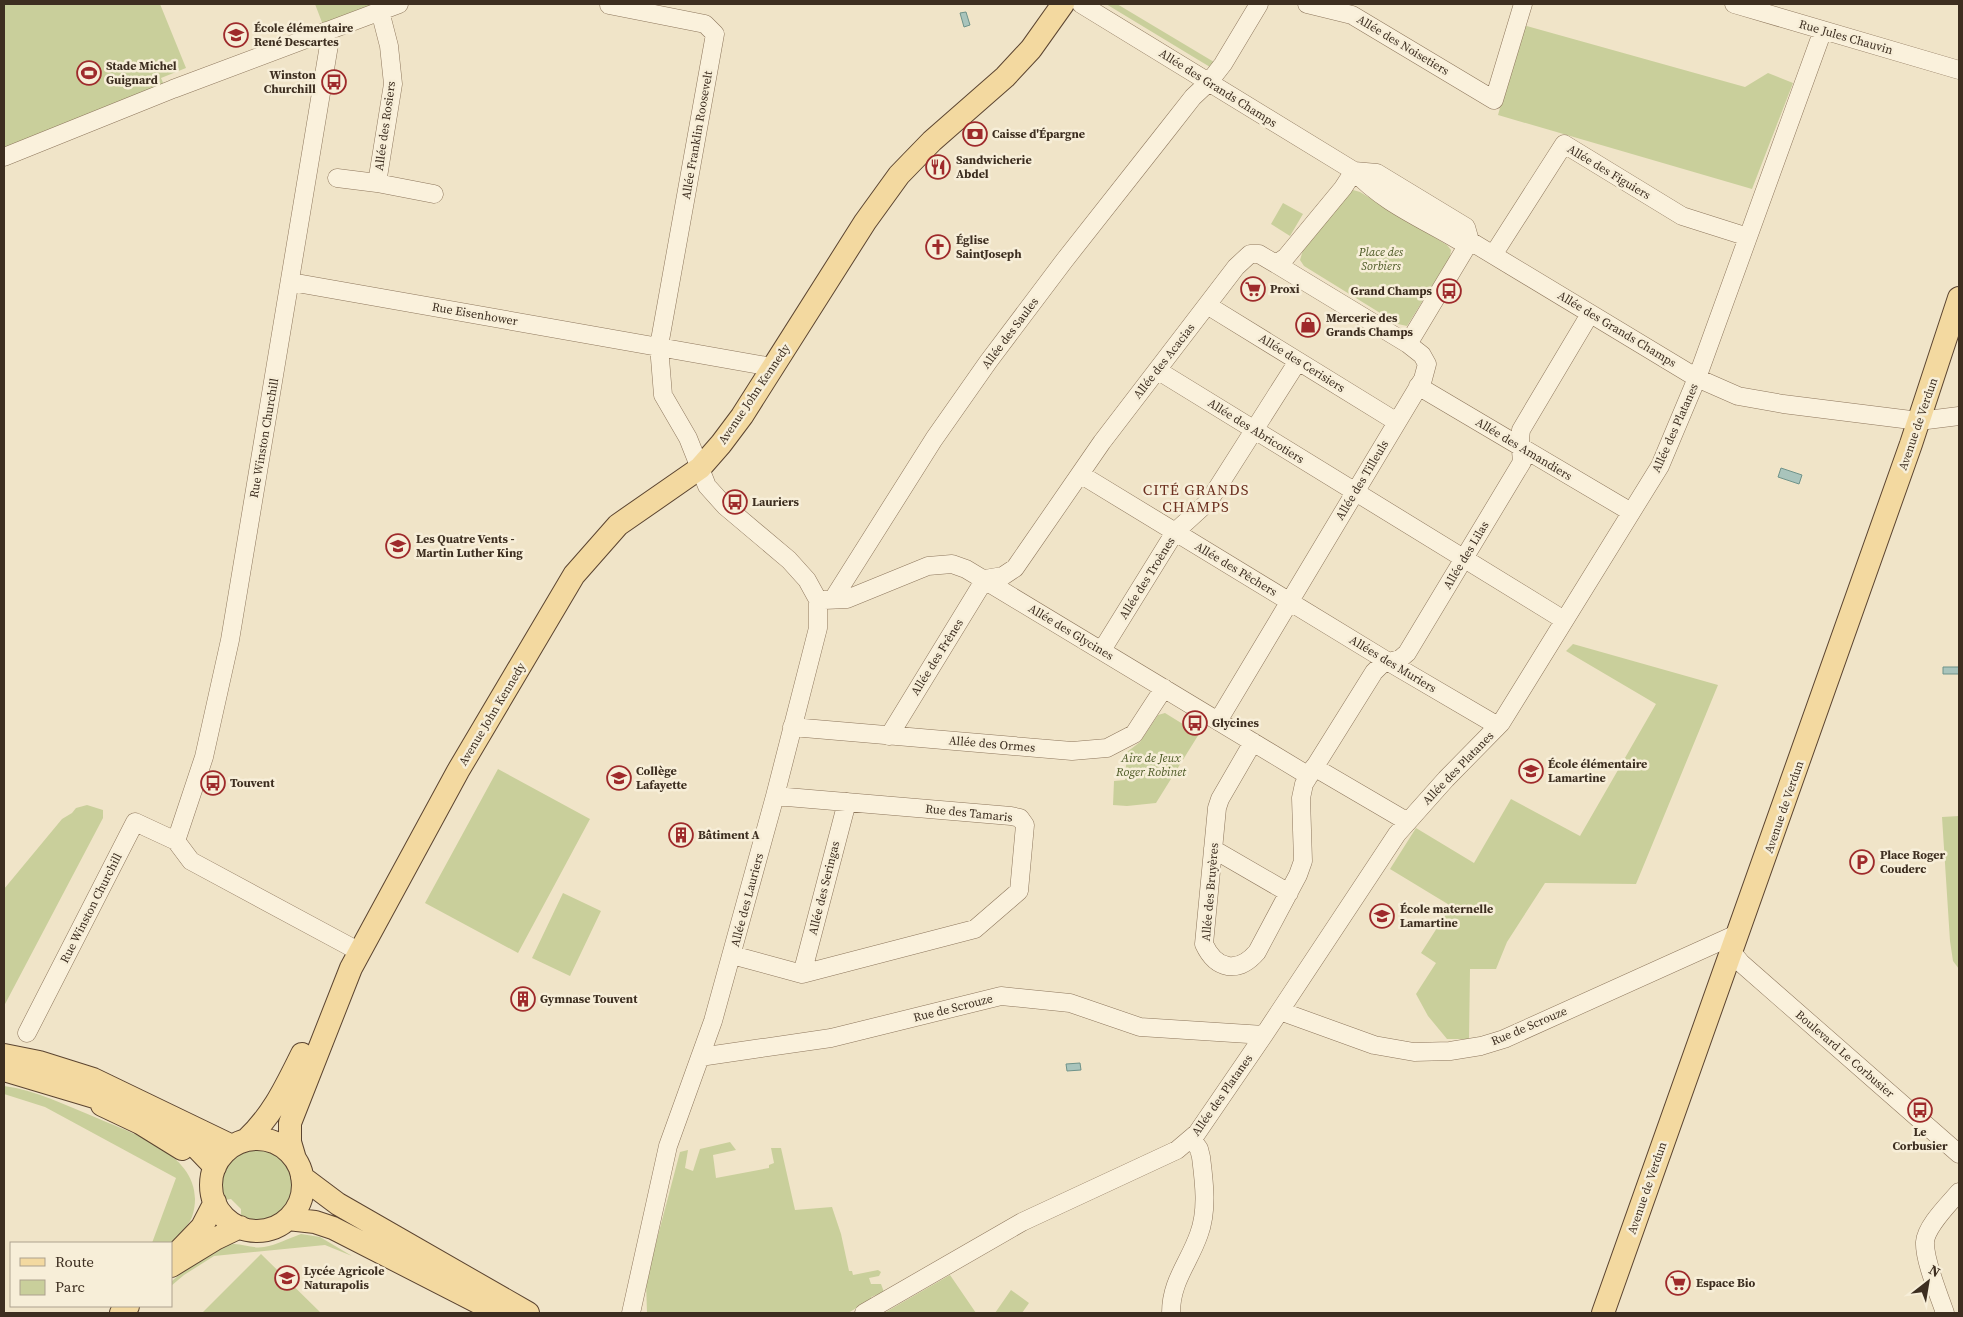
<svg xmlns="http://www.w3.org/2000/svg" width="1963" height="1317" font-family="'Source Serif 4',serif">
<rect width="100%" height="100%" fill="#f0e4c8"/>
<path fill="#c9cf9b" d="M 4,4 L 160,4 L 186,68 L 161,78 L 165,87 L 4,150 Z
M 315,4 L 378,4 L 323,25 Z
M 1106,4 L 1117,4 L 1214,62 L 1210,67 Z
M 1523,25 L 1745,87 L 1768,73 L 1793,83 L 1752,189 L 1498,115 Z
M 1353,190 L 1360,192 L 1447,245 L 1451,250 L 1450,257 L 1407,326 L 1398,324 L 1304,266 L 1300,260 L 1303,250 L 1348,193 Z
M 1283,203 L 1303,214 L 1290,236 L 1271,224 Z
M 1573,644 L 1718,685 L 1636,884 L 1545,883 L 1507,942 L 1496,969 L 1470,969 L 1469,1039 L 1447,1039 L 1428,1016 L 1416,994 L 1436,963 L 1421,953 L 1451,906 L 1390,869 L 1416,828 L 1474,863 L 1511,799 L 1580,836 L 1656,704 L 1566,651 Z
M 1165,713 L 1199,734 L 1156,803 L 1127,806 L 1113,805 L 1114,781 L 1125,780 L 1127,752 L 1140,742 L 1158,715 Z
M 498,769 L 590,819 L 518,953 L 425,903 Z
M 87,805 L 103,810 L 103,818 L 4,1006 L 4,889 L 62,819 L 72,813 L 76,808 Z
M 1959,816 L 1959,969 L 1953,961 L 1950,941 L 1942,817 Z
M 563,893 L 601,911 L 570,976 L 532,958 Z
M 4,1086 C 36,1090 67,1106 97,1118 C 136,1135 211,1158 192,1217 C 188,1227 177,1236 171,1243 L 152,1243 L 176,1178 L 45,1107 L 4,1094 Z
M 730,1142 L 736,1150 L 713,1155 L 716,1178 L 769,1168 L 769,1165 L 774,1163 L 771,1148 L 781,1148 L 795,1210 L 832,1207 L 841,1234 L 849,1271 L 852,1271 L 853,1275 L 878,1270 L 881,1272 L 879,1276 L 869,1278 L 871,1284 L 881,1284 L 884,1292 L 871,1297 L 872,1299 L 848,1313 L 647,1313 L 646,1281 L 680,1152 L 688,1150 L 685,1168 L 693,1171 L 700,1149 Z
M 255,1148 C 316,1155 294,1237 241,1216 L 241,1209 L 231,1199 L 225,1200 C 216,1173 228,1154 255,1148 Z
M 289,1228 L 290,1230 C 271,1241 256,1243 235,1238 L 235,1235 C 255,1239 271,1239 289,1228 Z
M 301,1234 L 320,1237 L 352,1256 L 325,1245 L 214,1256 L 184,1275 L 171,1286 L 171,1282 C 184,1270 216,1245 234,1244 C 244,1244 253,1249 264,1247 C 277,1245 289,1238 301,1234 Z
M 261,1254 L 321,1313 L 202,1313 Z
M 950,1275 L 976,1313 L 884,1313 Z
M 1011,1290 L 1029,1303 L 1022,1313 L 995,1313 Z"/>
<path fill="#a9c4bc" stroke="#6f938a" d="M 966,12 L 970,25 L 964,27 L 960,13 Z
M 1781,468 L 1802,475 L 1799,484 L 1778,477 Z
M 1943,667 L 1959,667 L 1959,674 L 1943,674 Z
M 1080,1063 L 1081,1070 L 1067,1071 L 1066,1064 Z"/>
<g fill="none" stroke-linecap="round" stroke-linejoin="round">
<g stroke="#8d765c" stroke-width="19">
<path id="minor" d="M 1081,4 L 1354,171 C 1382,202 1423,219 1458,240 L 1470,241 L 1697,378 L 1738,396 L 1783,404 L 1919,421 L 1959,416
M 1307,4 L 1352,15 L 1494,100 L 1523,4
M 1734,4 L 1959,70
M 609,5 L 705,24 L 715,34 L 659,346 L 663,395 L 688,438 L 707,486 L 725,506 L 789,560 L 807,580 L 818,600 L 818,628 L 775,796 L 713,1021 L 668,1146 L 631,1313
M 380,11 L 389,46 L 393,84 L 377,183 L 434,194
M 4,157 L 173,89 L 399,4
M 1354,171 L 1377,173 L 1466,227 L 1470,241
M 337,178 L 377,183
M 1493,255 L 1564,144 L 1682,216 L 1748,237
M 1276,264 L 1408,344
M 291,282 L 772,367
M 1207,305 L 1397,422
M 1157,370 L 1564,620
M 1418,386 L 1631,512
M 1080,474 L 1387,661 L 1498,726
M 833,599 L 934,439 L 988,362 L 1064,261 L 1164,134 L 1193,97 L 1209,82 L 1223,64 L 1259,4
M 824,600 L 847,599 L 928,566 L 952,564 L 966,569 L 1309,776
M 1102,650 L 1175,532 L 1209,501 L 1298,361
M 1218,721 L 1423,379 L 1427,364 L 1422,355 L 1408,344 L 1470,241
M 792,727 L 1072,751 L 1107,748 L 1134,734 L 1164,688
M 889,736 L 985,579 L 1003,576 L 1015,568 L 1102,442 L 1236,267 L 1250,254 L 1259,254 L 1276,264 L 1286,257 L 1343,188 L 1354,171
M 1253,742 L 1220,799 L 1217,808 L 1204,944 C 1216,970 1238,974 1257,952 L 1298,875 L 1303,861 L 1301,798 L 1304,784 L 1374,672 L 1382,664 L 1400,659 L 1407,653 L 1522,462 L 1520,439 L 1521,430 L 1590,314
M 1314,767 L 1408,822
M 176,841 L 204,757 L 230,640 L 329,45 L 326,31
M 1213,849 L 1289,893
M 1732,952 L 1741,963 L 1959,1154
M 732,955 L 802,974 L 975,929 L 1019,891 L 1025,825 L 1020,818 L 1011,816 L 775,796
M 802,974 L 847,802
M 1280,1011 L 1374,1045 L 1414,1052 L 1450,1051 L 1481,1046 L 1504,1039 L 1739,933
M 27,1033 L 135,822 L 176,841 L 191,861 L 360,952
M 700,1057 L 831,1038 L 1001,996 L 1070,1003 L 1140,1027 L 1264,1035
M 864,1313 L 1022,1222 L 1177,1150 L 1197,1133 L 1264,1035 L 1397,834 L 1446,779 L 1501,723 L 1660,466 L 1697,378 L 1823,30
M 1171,1313 C 1171,1281 1189,1263 1199,1234 C 1208,1210 1204,1181 1201,1157 L 1199,1149 L 1192,1139
M 1945,1313 C 1939,1295 1924,1260 1925,1242 C 1926,1226 1949,1204 1959,1192"/>
</g>
<g stroke="#5b4430" stroke-width="24">
<path id="major" d="M 4,1055 L 39,1062 L 93,1079 L 232,1146
M 4,1070 L 121,1105
M 102,1105 L 140,1123 L 182,1149
M 171,1128 L 190,1141 L 215,1167
M211 1185a46 46 0 1 1 92 0a46 46 0 1 1-92 0Z
M 246,1140 C 273,1115 286,1086 302,1054
M 295,1159 L 290,1142 L 290,1123 L 351,968 L 458,771 L 574,575 L 618,525 L 700,468 L 721,444 L 742,416 L 865,222 L 899,175 L 932,141 L 1005,77 L 1031,49 L 1063,4
M 302,1177 L 338,1204 L 528,1313
M 288,1219 L 315,1222 L 333,1228 L 499,1313
M 177,1253 L 202,1227 L 215,1202
M 171,1266 L 215,1239 L 240,1227
M 121,1313 L 128,1306
M 1603,1313 L 1911,444 L 1959,298"/>
</g>
<use href="#minor" stroke="#faf1dc" stroke-width="18"/>
<use href="#major" stroke="#f3d9a0" stroke-width="22"/>
</g>
<defs>
<g id="school-ring" transform="scale(1.25)"><circle r="9.5" fill="#f7eed8" stroke="#9e2a2b" stroke-width="1.5"/><path d="M0-5L7-2L0 1L-7-2ZM-4 1L0 2.5L4 1V4Q0 6-4 4Z" fill="#9e2a2b"/></g>
<g id="stadium-ring" transform="scale(1.25)"><circle r="9.5" fill="#f7eed8" stroke="#9e2a2b" stroke-width="1.5"/><path d="M0-5a6.5 5 0 1 0 0 10a6.5 5 0 1 0 0-10ZM-3.5-1.8h7v3.6h-7Z" fill="#9e2a2b"/></g>
<g id="bus-ring" transform="scale(1.25)"><circle r="9.5" fill="#f7eed8" stroke="#9e2a2b" stroke-width="1.5"/><path d="M-5-6H5V4H4V6H2V4H-2V6H-4V4H-5ZM-3.5-4V0h7V-4ZM-3.5 1.2v1.5H-2V1.2ZM2 1.2v1.5H3.5V1.2Z" fill="#9e2a2b"/></g>
<g id="bank-ring" transform="scale(1.25)"><circle r="9.5" fill="#f7eed8" stroke="#9e2a2b" stroke-width="1.5"/><path d="M-6-4H6V4H-6ZM0-2.3a2.3 2.3 0 1 0 0 4.6a2.3 2.3 0 1 0 0-4.6Z" fill="#9e2a2b"/></g>
<g id="restaurant-ring" transform="scale(1.25)"><circle r="9.5" fill="#f7eed8" stroke="#9e2a2b" stroke-width="1.5"/><path d="M-5-6h1v4h1v-4h1v4h1v-4h1v5L-1.5 .5V6h-2V.5L-5-1ZM5-6V6H3V1.5H1.5Q1.5-4 5-6Z" fill="#9e2a2b"/></g>
<g id="church-ring" transform="scale(1.25)"><circle r="9.5" fill="#f7eed8" stroke="#9e2a2b" stroke-width="1.5"/><path d="M-1.2-6h2.4v3.5h3.3v2.4h-3.3V6h-2.4V-.1h-3.3v-2.4h3.3Z" fill="#9e2a2b"/></g>
<g id="supermarket-ring" transform="scale(1.25)"><circle r="9.5" fill="#f7eed8" stroke="#9e2a2b" stroke-width="1.5"/><path d="M-6-5.5h2.5l.6 2H6L4.5 2H-2.5L-4.4-4H-6ZM-1.5 3.2a1.3 1.3 0 1 0 .1 0ZM3 3.2a1.3 1.3 0 1 0 .1 0Z" fill="#9e2a2b"/></g>
<g id="shop-ring" transform="scale(1.25)"><circle r="9.5" fill="#f7eed8" stroke="#9e2a2b" stroke-width="1.5"/><path d="M-5-2.5h2.3a2.7 3.5 0 0 1 5.4 0H5L5.5 6h-11ZM-1.5-2.5h3a1.5 2.3 0 0 0-3 0Z" fill="#9e2a2b"/></g>
<g id="building-ring" transform="scale(1.25)"><circle r="9.5" fill="#f7eed8" stroke="#9e2a2b" stroke-width="1.5"/><path d="M-4-6H4V6H1V3H-1V6H-4ZM-2.5-4.3h1.7v1.8h-1.7ZM.8-4.3h1.7v1.8H.8ZM-2.5-1h1.7V.8h-1.7ZM.8-1h1.7V.8H.8Z" fill="#9e2a2b"/></g>
<g id="parking-ring" transform="scale(1.25)"><circle r="9.5" fill="#f7eed8" stroke="#9e2a2b" stroke-width="1.5"/><path d="M-3.5-5.5H1a3.5 3.5 0 0 1 0 7H-1V5.5H-3.5ZM-1-3.4V-.6H.8a1.4 1.4 0 0 0 0-2.8Z" fill="#9e2a2b"/></g>
</defs>
<g fill-rule="evenodd">
<use href="#school-ring" x="236" y="35"/>
<use href="#stadium-ring" x="89" y="73"/>
<use href="#bus-ring" x="334" y="82"/>
<use href="#bank-ring" x="975" y="134"/>
<use href="#restaurant-ring" x="938" y="167"/>
<use href="#church-ring" x="938" y="247"/>
<use href="#supermarket-ring" x="1253" y="289"/>
<use href="#bus-ring" x="1449" y="291"/>
<use href="#shop-ring" x="1308" y="325"/>
<use href="#bus-ring" x="735" y="502"/>
<use href="#school-ring" x="398" y="546"/>
<use href="#bus-ring" x="1195" y="723"/>
<use href="#school-ring" x="1531" y="771"/>
<use href="#school-ring" x="619" y="778"/>
<use href="#bus-ring" x="213" y="783"/>
<use href="#building-ring" x="681" y="835"/>
<use href="#parking-ring" x="1862" y="862"/>
<use href="#school-ring" x="1382" y="916"/>
<use href="#building-ring" x="523" y="999"/>
<use href="#bus-ring" x="1920" y="1110"/>
<use href="#school-ring" x="287" y="1278"/>
<use href="#supermarket-ring" x="1678" y="1283"/>
</g>
<g text-anchor="middle" stroke-width="5" stroke-linejoin="round" paint-order="stroke">
<g font-size="12" font-weight="bold" fill="#3d2e20" stroke="#f7eed8" text-anchor="start">
<text x="254" y="32">École élémentaire<tspan x="254" dy="14">René Descartes</tspan></text>
<text x="106" y="70">Stade Michel<tspan x="106" dy="14">Guignard</tspan></text>
<text x="316" y="79" text-anchor="end">Winston<tspan x="316" dy="14">Churchill</tspan></text>
<text x="992" y="138">Caisse d'Épargne</text>
<text x="956" y="164">Sandwicherie<tspan x="956" dy="14">Abdel</tspan></text>
<text x="956" y="244">Église<tspan x="956" dy="14">SaintJoseph</tspan></text>
<text x="1270" y="293">Proxi</text>
<text x="1432" y="295" text-anchor="end">Grand Champs</text>
<text x="1326" y="322">Mercerie des<tspan x="1326" dy="14">Grands Champs</tspan></text>
<text x="752" y="506">Lauriers</text>
<text x="416" y="543">Les Quatre Vents -<tspan x="416" dy="14">Martin Luther King</tspan></text>
<text x="1212" y="727">Glycines</text>
<text x="1548" y="768">École élémentaire<tspan x="1548" dy="14">Lamartine</tspan></text>
<text x="636" y="775">Collège<tspan x="636" dy="14">Lafayette</tspan></text>
<text x="230" y="787">Touvent</text>
<text x="698" y="839">Bâtiment A</text>
<text x="1880" y="859">Place Roger<tspan x="1880" dy="14">Couderc</tspan></text>
<text x="1400" y="913">École maternelle<tspan x="1400" dy="14">Lamartine</tspan></text>
<text x="540" y="1003">Gymnase Touvent</text>
<text x="1920" y="1136" text-anchor="middle">Le<tspan x="1920" dy="14">Corbusier</tspan></text>
<text x="304" y="1275">Lycée Agricole<tspan x="304" dy="14">Naturapolis</tspan></text>
<text x="1696" y="1287">Espace Bio</text>
</g>
<g font-size="12" fill="#3d2e20" stroke="#f7eed8">
<text transform="translate(1846 37) rotate(16)" y="4">Rue Jules Chauvin</text>
<text transform="translate(1403 45) rotate(31)" y="4">Allée des Noisetiers</text>
<text transform="translate(1218 88) rotate(32)" y="4">Allée des Grands Champs</text>
<text transform="translate(385 126) rotate(-82)" y="4">Allée des Rosiers</text>
<text transform="translate(697 135) rotate(-80)" y="4">Allée Franklin Roosevelt</text>
<text transform="translate(1609 172) rotate(31)" y="4">Allée des Figuiers</text>
<text transform="translate(475 314) rotate(10)" y="4">Rue Eisenhower</text>
<text transform="translate(1617 329) rotate(31)" y="4">Allée des Grands Champs</text>
<text transform="translate(1010 333) rotate(-53)" y="4">Allée des Saules</text>
<text transform="translate(1164 361) rotate(-52)" y="4">Allée des Acacias</text>
<text transform="translate(1302 363) rotate(32)" y="4">Allée des Cerisiers</text>
<text transform="translate(754 394) rotate(-56)" y="4">Avenue John Kennedy</text>
<text transform="translate(1918 424) rotate(-71)" y="4">Avenue de Verdun</text>
<text transform="translate(1675 428) rotate(-66)" y="4">Allée des Platanes</text>
<text transform="translate(1256 431) rotate(32)" y="4">Allée des Abricotiers</text>
<text transform="translate(264 438) rotate(-80)" y="4">Rue Winston Churchill</text>
<text transform="translate(1524 449) rotate(31)" y="4">Allée des Amandiers</text>
<text transform="translate(1362 480) rotate(-59)" y="4">Allée des Tilleuls</text>
<text transform="translate(1466 555) rotate(-59)" y="4">Allée des Lilas</text>
<text transform="translate(1236 569) rotate(31)" y="4">Allée des Pêchers</text>
<text transform="translate(1147 578) rotate(-58)" y="4">Allée des Troènes</text>
<text transform="translate(1071 632) rotate(31)" y="4">Allée des Glycines</text>
<text transform="translate(937 657) rotate(-58)" y="4">Allée des Frênes</text>
<text transform="translate(1393 664) rotate(31)" y="4">Allées des Muriers</text>
<text transform="translate(492 714) rotate(-59)" y="4">Avenue John Kennedy</text>
<text transform="translate(992 744) rotate(5)" y="4">Allée des Ormes</text>
<text transform="translate(1458 768) rotate(-46)" y="4">Allée des Platanes</text>
<text transform="translate(1784 807) rotate(-71)" y="4">Avenue de Verdun</text>
<text transform="translate(969 813) rotate(6)" y="4">Rue des Tamaris</text>
<text transform="translate(824 888) rotate(-76)" y="4">Allée des Seringas</text>
<text transform="translate(1210 892) rotate(-85)" y="4">Allée des Bruyères</text>
<text transform="translate(747 900) rotate(-75)" y="4">Allée des Lauriers</text>
<text transform="translate(91 908) rotate(-63)" y="4">Rue Winston Churchill</text>
<text transform="translate(953 1008) rotate(-14)" y="4">Rue de Scrouze</text>
<text transform="translate(1529 1026) rotate(-23)" y="4">Rue de Scrouze</text>
<text transform="translate(1845 1054) rotate(41)" y="4">Boulevard Le Corbusier</text>
<text transform="translate(1222 1095) rotate(-55)" y="4">Allée des Platanes</text>
<text transform="translate(1647 1188) rotate(-71)" y="4">Avenue de Verdun</text>
</g>
<g font-size="12" font-style="italic" fill="#4d5a26" stroke="#f7eed8">
<text x="1381" y="256">Place des<tspan x="1381" dy="14">Sorbiers</tspan></text>
<text x="1151" y="762">Aire de Jeux<tspan x="1151" dy="14">Roger Robinet</tspan></text>
</g>
<g font-size="15" letter-spacing="1" fill="#6b2e1e" stroke="#f7eed8">
<text x="1196" y="495">CITÉ GRANDS<tspan x="1196" dy="17">CHAMPS</tspan></text>
</g>
</g>
<rect width="1963" height="1317" fill="none" stroke="#3d2e20" stroke-width="10"/>
<rect x="10" y="1242" width="162" height="65" fill="#f7eed8" stroke="#ada18e"/>
<rect x="20" y="1258" width="25" height="8" fill="#f3d9a0" stroke="#ada18e"/>
<text x="55" y="1267" font-size="15" fill="#3d2e20">Route</text>
<rect x="20" y="1280" width="25" height="15" fill="#c9cf9b" stroke="#ada18e"/>
<text x="55" y="1292" font-size="15" fill="#3d2e20">Parc</text>
<g transform="translate(1928 1282) rotate(31)" stroke="#f7eed8" stroke-width="4" paint-order="stroke">
<path d="M0-4L9 19L0 12L-9 19Z" fill="#3d2e20"/>
<text y="-8" font-size="14" font-weight="bold" text-anchor="middle" fill="#3d2e20">N</text>
</g>
</svg>
